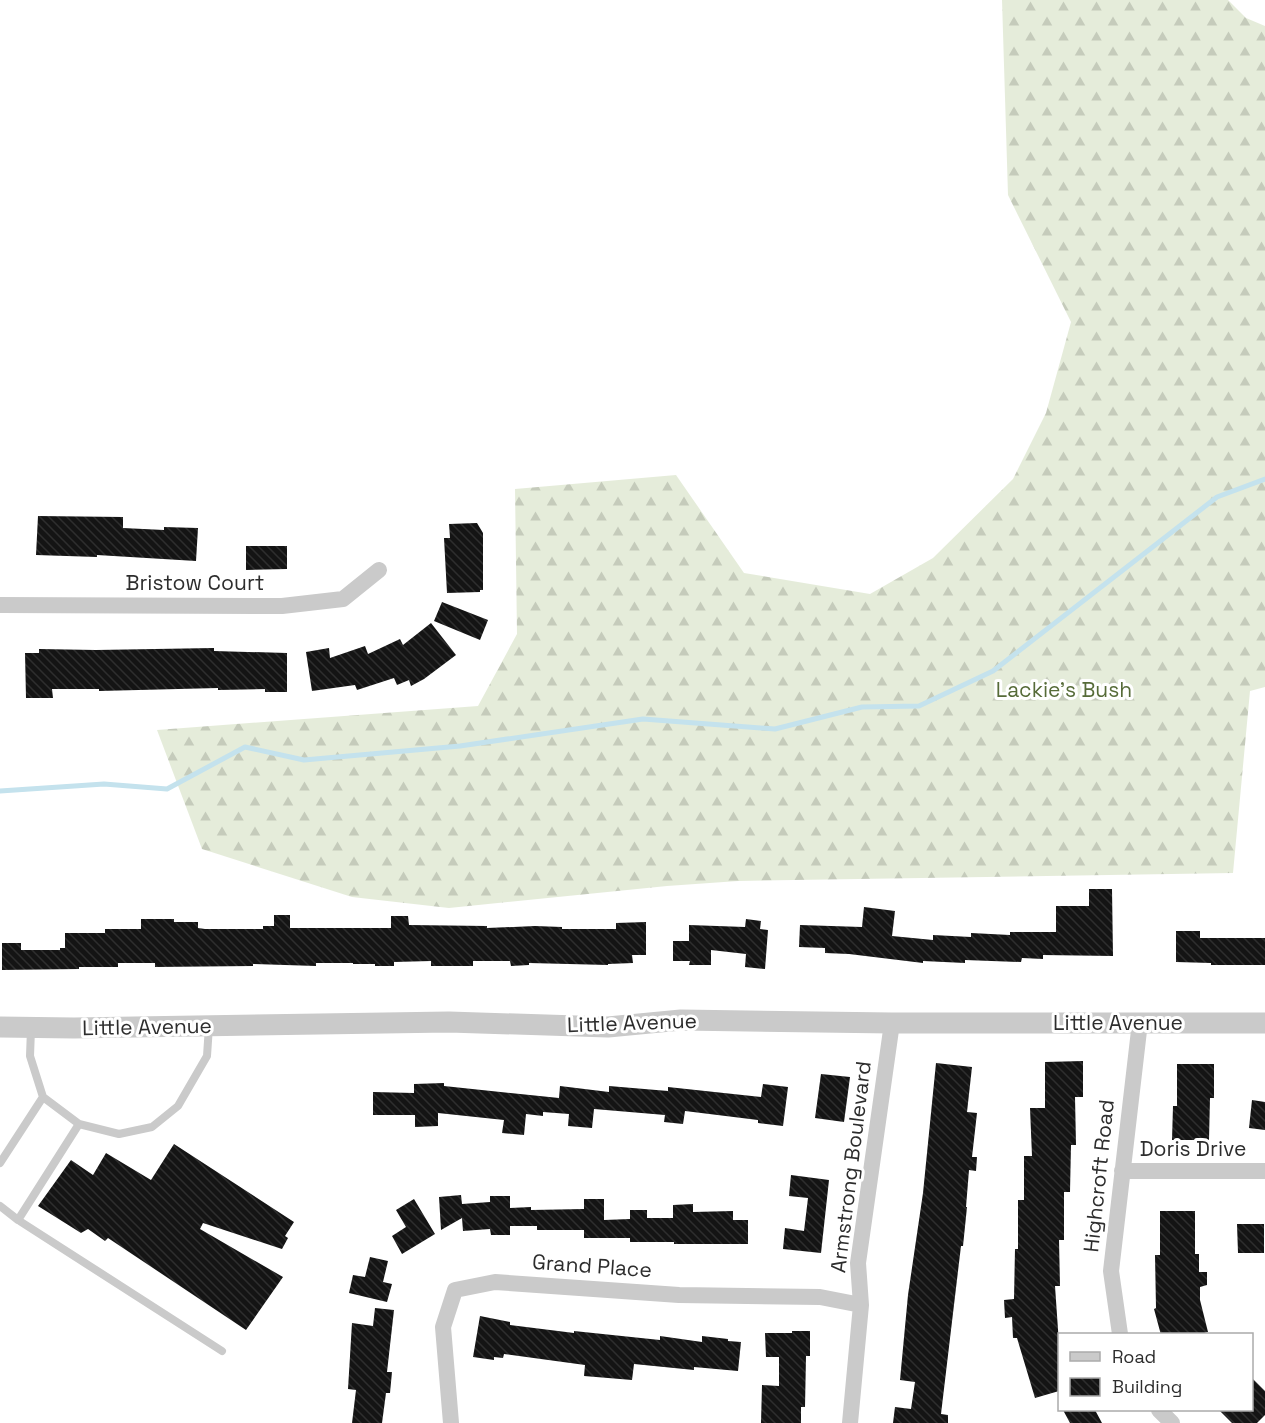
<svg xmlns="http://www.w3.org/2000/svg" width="1265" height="1423" font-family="'Space Grotesk',sans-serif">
<defs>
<pattern id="forest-firs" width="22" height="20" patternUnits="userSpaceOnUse" patternTransform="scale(1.5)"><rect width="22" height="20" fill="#e5ecda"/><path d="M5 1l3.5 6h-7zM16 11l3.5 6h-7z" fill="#c5cbbb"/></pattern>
<pattern id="building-back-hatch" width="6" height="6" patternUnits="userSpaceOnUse" patternTransform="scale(1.5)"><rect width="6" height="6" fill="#141414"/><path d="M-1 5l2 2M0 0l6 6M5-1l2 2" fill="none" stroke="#2e2e2e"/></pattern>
</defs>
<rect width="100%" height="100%" fill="#fff"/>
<path fill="url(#forest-firs)" d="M 1002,0 L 1228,0 L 1246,18 L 1265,26 L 1265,687 L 1250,691 L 1233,873 L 738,881 L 667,886 L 449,908 L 352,897 L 202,849 L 157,730 L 478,706 L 517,634 L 515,489 L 676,475 L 744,573 L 870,594 L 933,558 L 1013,479 L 1046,413 L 1071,322 L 1008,195 Z"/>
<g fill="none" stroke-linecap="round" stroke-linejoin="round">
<path stroke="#c4e2ed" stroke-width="5" d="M 0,791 L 104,784 L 167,789 L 245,747 L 304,760 L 460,746 L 643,719 L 775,729 L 862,707 L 919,706 L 993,671 L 1217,497 L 1265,479"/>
</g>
<path fill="url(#building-back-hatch)" d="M 38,516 L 123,517 L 123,528 L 164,530 L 164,527 L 198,528 L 196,561 L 97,555 L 97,557 L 36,555 Z
M 477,523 L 483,533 L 483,590 L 480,590 L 480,592 L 447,593 L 444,538 L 450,538 L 449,524 Z
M 246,546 L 287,546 L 287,569 L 246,570 Z
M 442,602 L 488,620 L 480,640 L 434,621 Z
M 431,623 L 456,655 L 424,679 L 411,686 L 409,680 L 397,685 L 394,678 L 357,690 L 355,685 L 312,691 L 306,652 L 329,648 L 330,658 L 365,646 L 368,654 L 400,639 L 403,645 Z
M 214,648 L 214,651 L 287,653 L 287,692 L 265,692 L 265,689 L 218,690 L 218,688 L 99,691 L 99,689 L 52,689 L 53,698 L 26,698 L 25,653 L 39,653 L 39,649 L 96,650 Z
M 1089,889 L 1112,889 L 1113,956 L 1043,955 L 1043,959 L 1022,958 L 1021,962 L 965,960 L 965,963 L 923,961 L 923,963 L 849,954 L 825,953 L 825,948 L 799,947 L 800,925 L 862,927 L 864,907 L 895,911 L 892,936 L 933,940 L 933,935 L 971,937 L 971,933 L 1010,935 L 1010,932 L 1056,932 L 1056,906 L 1089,906 Z
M 274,915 L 290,915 L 290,928 L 391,928 L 391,916 L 408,916 L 409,925 L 487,926 L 487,928 L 535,926 L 562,927 L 562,929 L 616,929 L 616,923 L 646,922 L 646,955 L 632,955 L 633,963 L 608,964 L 608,965 L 529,963 L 529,965 L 511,966 L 510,961 L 473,961 L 473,966 L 431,966 L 431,961 L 394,962 L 394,966 L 375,966 L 375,964 L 353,964 L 353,963 L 316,963 L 316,966 L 253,964 L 253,966 L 155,967 L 155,963 L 118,963 L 118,967 L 79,967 L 79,969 L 2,970 L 2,943 L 21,943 L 21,950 L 60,950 L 60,948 L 65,948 L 65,933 L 105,933 L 105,929 L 141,929 L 141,919 L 174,919 L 174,922 L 198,922 L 198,928 L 205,929 L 263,929 L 263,926 L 274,926 Z
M 746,919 L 761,921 L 760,929 L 768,930 L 765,969 L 745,967 L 746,954 L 711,950 L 711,965 L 689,965 L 690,961 L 673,961 L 673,941 L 689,941 L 689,925 L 745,927 Z
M 1176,931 L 1200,931 L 1200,938 L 1265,938 L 1265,965 L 1211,965 L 1211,963 L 1176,962 Z
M 1083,1061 L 1083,1097 L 1075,1097 L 1076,1145 L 1071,1145 L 1070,1192 L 1064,1192 L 1064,1240 L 1059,1240 L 1060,1286 L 1055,1286 L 1059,1344 L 1059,1391 L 1035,1398 L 1017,1338 L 1013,1338 L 1012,1317 L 1005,1318 L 1004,1300 L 1014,1299 L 1015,1249 L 1018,1249 L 1018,1200 L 1024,1200 L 1024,1156 L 1032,1156 L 1030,1108 L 1045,1108 L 1045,1062 Z
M 936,1063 L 972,1067 L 967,1112 L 977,1113 L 972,1157 L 977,1157 L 976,1171 L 969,1170 L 966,1207 L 967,1207 L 963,1246 L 961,1246 L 941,1414 L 948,1415 L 948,1423 L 893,1423 L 895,1407 L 911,1409 L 915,1382 L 900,1380 L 908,1295 L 923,1193 Z
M 1177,1064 L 1214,1064 L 1214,1098 L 1210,1098 L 1209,1140 L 1172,1140 L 1173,1106 L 1177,1106 Z
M 821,1074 L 850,1077 L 844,1122 L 815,1118 Z
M 444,1083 L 444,1086 L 559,1098 L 560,1086 L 609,1092 L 609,1086 L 668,1091 L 668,1087 L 761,1097 L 763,1084 L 788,1087 L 783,1126 L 758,1123 L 758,1120 L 685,1111 L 683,1124 L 664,1122 L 665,1115 L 594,1109 L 592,1128 L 568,1126 L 569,1114 L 543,1112 L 543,1116 L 526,1114 L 524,1135 L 502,1133 L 504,1120 L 438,1113 L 438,1126 L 415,1127 L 415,1115 L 373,1115 L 373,1092 L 414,1093 L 414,1084 Z
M 1252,1100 L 1265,1102 L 1265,1130 L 1249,1128 Z
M 174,1144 L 294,1222 L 285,1236 L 288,1238 L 282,1249 L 203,1223 L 200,1229 L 283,1277 L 246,1330 L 108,1238 L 105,1241 L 88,1229 L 81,1233 L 38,1206 L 71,1160 L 93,1175 L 106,1153 L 151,1180 Z
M 791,1175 L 829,1180 L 821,1253 L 783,1249 L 785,1228 L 804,1231 L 808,1198 L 789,1196 Z
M 461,1195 L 462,1204 L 490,1202 L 490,1196 L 510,1196 L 510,1208 L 531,1207 L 531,1210 L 584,1209 L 584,1199 L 604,1199 L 604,1220 L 630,1219 L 630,1210 L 647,1210 L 647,1218 L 673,1218 L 673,1205 L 693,1204 L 693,1212 L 733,1211 L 733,1220 L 748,1220 L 748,1244 L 674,1244 L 674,1242 L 630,1242 L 630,1238 L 584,1238 L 584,1230 L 537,1230 L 537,1226 L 510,1226 L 510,1235 L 491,1235 L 490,1229 L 463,1231 L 462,1218 L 441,1230 L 439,1197 Z
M 414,1199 L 435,1234 L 402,1254 L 392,1236 L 406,1227 L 396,1210 Z
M 1160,1211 L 1195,1211 L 1195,1254 L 1199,1254 L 1199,1272 L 1207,1272 L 1207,1285 L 1200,1287 L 1200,1300 L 1208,1332 L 1197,1335 L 1161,1335 L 1154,1309 L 1156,1308 L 1155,1255 L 1160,1255 Z
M 1237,1224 L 1264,1224 L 1264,1253 L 1238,1253 Z
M 370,1257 L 388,1261 L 383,1282 L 392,1284 L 387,1302 L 349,1293 L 353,1275 L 365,1277 Z
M 375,1308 L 394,1310 L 387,1372 L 392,1372 L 390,1393 L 386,1393 L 382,1423 L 352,1423 L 356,1390 L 348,1389 L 352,1323 L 373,1326 Z
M 480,1316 L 510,1322 L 510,1325 L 574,1333 L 574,1331 L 660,1340 L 660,1336 L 702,1342 L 702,1336 L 728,1339 L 728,1341 L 741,1342 L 738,1371 L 694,1367 L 694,1370 L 634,1364 L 632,1380 L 584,1376 L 585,1365 L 504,1354 L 503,1358 L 494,1357 L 494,1360 L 473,1357 Z
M 792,1331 L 810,1331 L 810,1356 L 806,1356 L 805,1407 L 801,1407 L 801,1423 L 761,1423 L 762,1385 L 779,1386 L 779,1357 L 766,1357 L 765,1333 L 792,1333 Z
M 1251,1377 L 1265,1391 L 1265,1415 L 1257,1423 L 1232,1423 L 1219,1410 L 1251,1410 Z
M 1063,1410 L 1095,1410 L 1102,1423 L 1070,1423 Z"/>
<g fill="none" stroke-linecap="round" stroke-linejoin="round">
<path stroke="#cacaca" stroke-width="8" d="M 31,1029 L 30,1056 L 43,1097 L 79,1124 L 119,1134 L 152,1127 L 178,1106 L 207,1056 L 209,1026
M 0,1163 L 43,1097
M 0,1206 L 18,1220 L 79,1124
M 18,1220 L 222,1351"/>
<path stroke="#cacaca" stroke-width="16" d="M 0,605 L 282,606 L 343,599 L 379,570
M 1122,1171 L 1265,1171
M 1120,1334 L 1111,1271 L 1140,1022
M 1159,1410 L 1172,1423
M 451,1423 L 443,1327 L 455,1290 L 495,1282 L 679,1295 L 820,1297 L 861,1305
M 850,1423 L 861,1305 L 858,1263 L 892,1023"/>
<path stroke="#cacaca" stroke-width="21" d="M 0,1027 L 74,1028 L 449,1022 L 608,1027 L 681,1020 L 892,1023 L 1265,1023"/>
</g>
<g text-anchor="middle" stroke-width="6" stroke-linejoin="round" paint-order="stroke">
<g font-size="21" fill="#2d2d2d" stroke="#fff">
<text x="195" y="590">Bristow Court</text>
<text transform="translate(632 1023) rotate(-2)" y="7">Little Avenue</text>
<text x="1118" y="1030">Little Avenue</text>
<text transform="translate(147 1027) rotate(-1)" y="7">Little Avenue</text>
<text x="1193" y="1156">Doris Drive</text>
<text transform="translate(851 1167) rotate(-83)" y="7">Armstrong Boulevard</text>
<text transform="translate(1099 1176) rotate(-84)" y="7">Highcroft Road</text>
<text transform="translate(592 1266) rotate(4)" y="7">Grand Place</text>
</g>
<g font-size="21" fill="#566b38" stroke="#fff">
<text x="1064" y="697">Lackie's Bush</text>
</g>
</g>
<rect x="1058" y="1333" width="195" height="78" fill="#ffffff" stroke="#ababab" stroke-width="1.5"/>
<rect x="1070" y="1352" width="30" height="9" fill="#cacaca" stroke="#ababab" stroke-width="1.5"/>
<text x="1112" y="1363" font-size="18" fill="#2d2d2d">Road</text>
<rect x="1070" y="1378" width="30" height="18" fill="url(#building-back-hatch)" stroke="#ababab" stroke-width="1.5"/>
<text x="1112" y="1393" font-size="18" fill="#2d2d2d">Building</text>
</svg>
